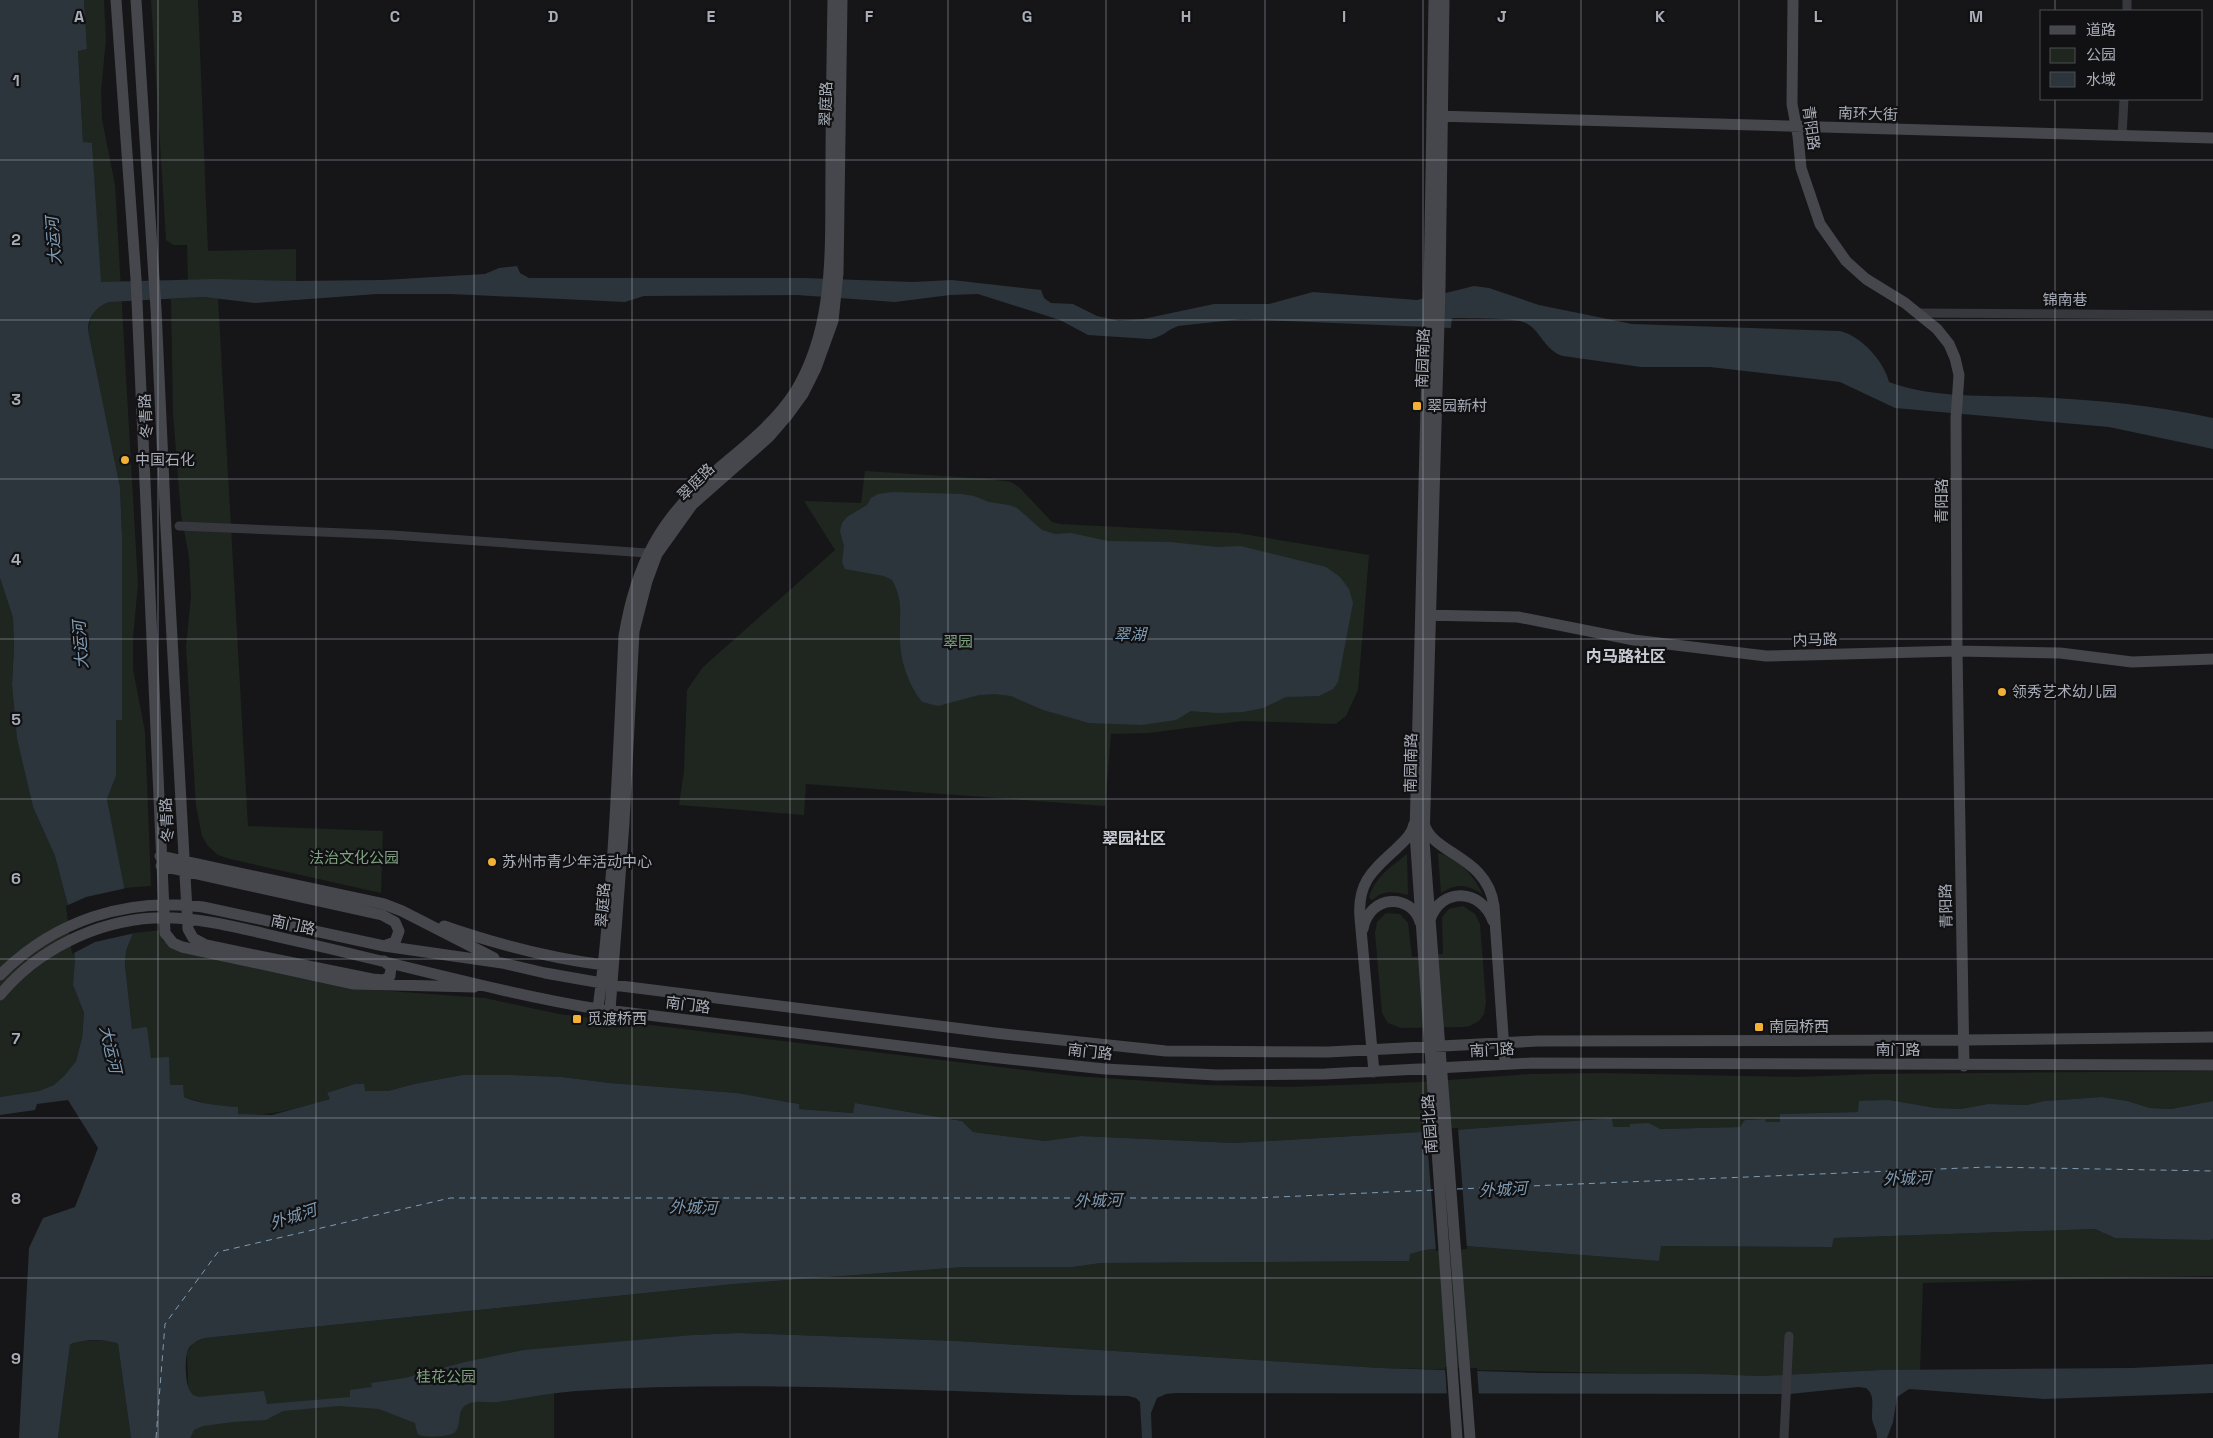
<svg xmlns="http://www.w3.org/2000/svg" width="2213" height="1438" font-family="'Space Grotesk','Noto Sans SC',sans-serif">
<rect width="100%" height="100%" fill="#161618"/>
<path fill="#1e261f" d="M 84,0 L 104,0 L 106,40 L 101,91 L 102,119 L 115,185 L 138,584 L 133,638 L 133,669 L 145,732 L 151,886 L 124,888 L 107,799 L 116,776 L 116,720 L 122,720 L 122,536 L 120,487 L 88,330 L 100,282 L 92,143 L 83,143 L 78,50 L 87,49 Z
M 151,0 L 198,0 L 208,251 L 296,249 L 296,281 L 188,280 L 187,245 L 173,245 L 166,240 Z
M 204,297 L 218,298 L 248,826 L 383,831 L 381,893 L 230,859 L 218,855 L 208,846 L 202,836 L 196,806 L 186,647 L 191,596 L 189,557 L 181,514 L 173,413 L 171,299 Z
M 865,471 L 989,479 L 1011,482 L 1020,488 L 1052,522 L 1060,524 L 1237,533 L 1369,555 L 1358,690 L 1346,716 L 1336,724 L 1243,721 L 1148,733 L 1111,734 L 1105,806 L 806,784 L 804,815 L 679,805 L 684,770 L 687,690 L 703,667 L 835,550 L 804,501 L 861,503 Z
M 0,578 L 13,618 L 14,648 L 12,684 L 17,739 L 33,807 L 55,856 L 70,913 L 75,959 L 73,985 L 84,1013 L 82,1038 L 76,1061 L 65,1075 L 54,1085 L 39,1091 L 0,1097 Z
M 1438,853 C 1457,857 1475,876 1482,894 C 1467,884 1456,883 1441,893 Z
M 1407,854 L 1408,895 C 1395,892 1383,889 1373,900 L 1370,899 L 1369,897 C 1376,876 1391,867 1407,854 Z
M 1463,906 L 1475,914 L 1480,924 L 1486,1002 L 1484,1014 L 1479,1021 L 1470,1026 L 1464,1027 L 1401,1028 L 1388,1023 L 1382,1013 L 1375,933 L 1377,922 L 1386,913 L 1400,914 L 1408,923 L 1412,957 L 1443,954 L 1442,917 L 1449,909 Z
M 162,930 L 162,940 L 169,945 L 375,990 L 485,998 L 559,1014 L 1075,1076 L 1206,1085 L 1289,1087 L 1422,1082 L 1531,1074 L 1601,1073 L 1798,1077 L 1871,1074 L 2213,1071 L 2213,1101 L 2171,1109 L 2150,1108 L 2127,1101 L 2102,1097 L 2044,1101 L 2027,1105 L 1988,1104 L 1960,1109 L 1936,1108 L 1889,1100 L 1858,1112 L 1780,1114 L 1780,1122 L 1765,1123 L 1765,1119 L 1746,1120 L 1740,1127 L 1659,1129 L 1649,1123 L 1630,1127 L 1612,1127 L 1611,1118 L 1455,1130 L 1234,1143 L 1081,1136 L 1045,1141 L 973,1132 L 962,1121 L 855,1103 L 854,1113 L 799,1109 L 799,1104 L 737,1093 L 610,1083 L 562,1077 L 510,1075 L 462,1075 L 414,1084 L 388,1091 L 327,1093 L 330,1099 C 299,1107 270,1118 237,1114 L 238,1107 L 215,1106 L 184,1097 L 170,1085 L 132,1029 L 125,965 L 126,951 L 133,933 Z
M 2095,1229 L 2115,1238 L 2213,1239 L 2213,1276 L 1923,1283 L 1920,1371 L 1881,1370 L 1761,1376 L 1380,1368 L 957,1341 L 739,1333 L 694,1335 L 515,1397 L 554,1393 L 554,1438 L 190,1438 L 187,1353 L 193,1343 L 205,1338 L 734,1284 L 965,1267 L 1073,1267 L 1101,1263 L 1409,1261 L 1409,1254 L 1425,1250 L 1466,1246 L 1659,1261 L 1660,1246 L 1832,1247 L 1834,1238 Z
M 77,1341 L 113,1341 L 118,1344 L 131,1438 L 58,1438 L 70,1345 Z"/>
<path fill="#2c353c" d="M 0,0 L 84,0 L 87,49 L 78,51 L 83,142 L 92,143 L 101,282 L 215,279 L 296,281 L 383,280 L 485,274 L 499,268 L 517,266 L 520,273 L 529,278 L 805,278 L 913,282 L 952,280 L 1041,290 L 1044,298 L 1051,303 L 1073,304 L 1097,316 L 1119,321 L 1143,319 L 1214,304 L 1269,304 L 1313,292 L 1417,300 L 1474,286 L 1489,288 L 1539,305 L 1632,324 L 1840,331 C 1861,336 1884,361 1889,382 C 1935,399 1987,395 2036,397 C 2096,400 2154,405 2213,418 L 2213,449 L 2109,427 L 1895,408 L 1840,382 L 1710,367 L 1641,367 L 1563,356 C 1545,351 1541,331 1526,323 C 1513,317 1468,319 1452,318 L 1451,328 L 1242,319 L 1178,326 C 1167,330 1161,338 1150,339 L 1088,335 L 1060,320 L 978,294 L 950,295 L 895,302 L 797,295 L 644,296 L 625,302 L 451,294 L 377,294 L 255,303 L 204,297 L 109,302 C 97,306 88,316 88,330 L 120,487 L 122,536 L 122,720 L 116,720 L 116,776 L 107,799 L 133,933 L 126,951 L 125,965 L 132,1029 L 147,1027 L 151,1058 L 169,1057 L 170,1085 L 183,1085 L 184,1097 C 202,1104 219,1106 238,1107 L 238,1114 L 272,1115 L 330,1099 L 327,1093 L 355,1084 L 364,1084 L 365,1091 L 388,1091 L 414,1084 L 462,1075 L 510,1075 L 562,1077 L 610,1083 L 737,1093 L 799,1104 L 799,1109 L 853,1113 L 855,1103 L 962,1121 L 973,1132 L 1045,1141 L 1081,1136 L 1234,1143 L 1455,1130 L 1612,1118 L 1613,1127 L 1630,1127 L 1630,1124 L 1649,1123 L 1660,1129 L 1740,1127 L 1745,1120 L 1765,1119 L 1766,1122 L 1780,1122 L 1780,1114 L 1858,1112 L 1859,1101 L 1889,1100 L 1936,1108 L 1960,1109 L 1988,1104 L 2027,1105 L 2044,1101 L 2102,1097 L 2127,1101 L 2150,1108 L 2171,1109 L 2213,1101 L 2213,1239 L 2209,1240 L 2115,1238 L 2095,1229 L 1834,1238 L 1832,1247 L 1661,1246 L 1659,1261 L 1466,1246 L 1425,1250 L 1410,1254 L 1409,1261 L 1101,1263 L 1073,1267 L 965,1267 L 734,1284 L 205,1338 C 199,1340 193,1342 189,1348 C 184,1356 185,1383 190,1391 C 192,1395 195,1396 199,1397 L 264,1391 L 267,1404 L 350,1397 L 350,1390 L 372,1387 L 371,1383 L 405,1378 L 465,1362 L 524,1350 L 694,1335 L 739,1333 L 957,1341 L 1380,1368 L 1541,1373 L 1701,1374 L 1761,1376 L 1881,1370 L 2132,1368 L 2213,1364 L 2213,1393 L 2044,1399 L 1909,1389 L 1897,1397 L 1893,1422 L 1887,1438 L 1877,1438 C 1877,1430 1873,1425 1872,1419 C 1871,1407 1876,1396 1866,1388 L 1858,1387 L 1790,1394 L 1176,1393 L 1166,1394 L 1157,1398 L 1151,1413 L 1152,1438 L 1142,1438 L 1140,1402 L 1136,1398 L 1128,1396 C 944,1393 759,1379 576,1391 C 550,1393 524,1398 498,1402 C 489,1403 476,1400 468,1404 C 455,1409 463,1426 454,1433 C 449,1437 421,1438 418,1434 C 416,1431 416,1426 415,1423 L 379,1409 L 339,1406 L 283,1411 L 266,1420 L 233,1422 L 203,1426 L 194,1430 L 190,1438 L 131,1438 L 118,1344 C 110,1339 77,1339 70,1345 L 58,1438 L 19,1438 L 29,1248 L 43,1218 L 75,1207 L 98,1148 L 68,1100 L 37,1104 L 35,1110 L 0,1115 L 0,1097 L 39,1091 L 54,1085 L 65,1075 L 76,1061 L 82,1038 L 84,1013 L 73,985 L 75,959 L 70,913 L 55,856 L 33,807 L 17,739 L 12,684 L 14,648 L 13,618 L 0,578 Z
M 893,492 L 961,494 L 974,496 L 989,502 L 1009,505 L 1017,508 L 1042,530 L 1055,534 L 1071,533 L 1108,541 L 1170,542 L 1217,547 L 1241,546 L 1326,567 L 1340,577 L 1349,589 L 1353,603 L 1338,682 L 1333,689 L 1319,696 L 1286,697 L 1263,708 L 1243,712 L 1216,713 L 1191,711 L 1176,720 L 1141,725 L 1089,723 L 1043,710 L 1011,696 L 995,694 L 979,695 L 938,706 L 922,702 C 908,684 900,661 900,637 C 899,614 904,601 892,580 L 884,576 L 845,569 L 842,562 L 844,546 L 840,531 L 842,523 L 847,517 L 867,505 L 871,498 L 878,494 Z"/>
<path fill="#161618" d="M 127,888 L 135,933 L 95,942 L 72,954 L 66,906 L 86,897 Z
M 1458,1128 L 1467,1249 L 1436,1251 L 1426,1129 Z
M 1445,1367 L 1477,1368 L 1479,1396 L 1447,1396 Z"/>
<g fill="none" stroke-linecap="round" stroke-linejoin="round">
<path stroke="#7f9bb3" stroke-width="1" stroke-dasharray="6 5" stroke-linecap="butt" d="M 1457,1189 L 1988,1167 L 2213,1171
M 156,1438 L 165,1324 L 218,1252 L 450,1198 L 1255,1198 L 1435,1190"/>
<path stroke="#37383d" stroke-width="9" d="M 2127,11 L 2127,0
M 2122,136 L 2124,99
M 1917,313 L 2213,315
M 179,526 L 393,535 L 647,553
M 1784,1438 L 1789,1336"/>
<path stroke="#45474d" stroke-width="11" d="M 116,0 L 136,279 L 165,933 L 173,943 L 182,947 L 354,984 L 474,987
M 136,0 L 156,309 L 166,529 L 188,929 L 193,938 L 206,945 L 372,979 L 384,980 L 390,976 L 391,967 L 384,961
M 1434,0 L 1429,291 L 1415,833 L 1457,1438
M 1444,0 L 1440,288 L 1424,841 L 1470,1438
M 1793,0 L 1792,104 L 1798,136 L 1801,168 L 1820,224 L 1846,261 L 1866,279 L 1905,303 L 1937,329 L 1949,344 L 1955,358 L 1959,375 L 1956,418 L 1957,651 L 1964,1066
M 1435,116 L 2213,138
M 1423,615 L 1518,617 L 1634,640 L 1766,656 L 1957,651 L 2060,653 L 2132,662 L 2213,659
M 1424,823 C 1432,855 1487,855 1494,906 L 1505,1064
M 160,856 L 384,904 L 402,911 L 494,958
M 161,866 L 382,915 L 395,922 L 399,931 L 395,942 L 384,946
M 1430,920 C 1441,886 1482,889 1493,921
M 444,926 C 496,944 549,958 604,965
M 1363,929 C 1370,893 1412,894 1420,922
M 0,975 C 55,920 127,897 203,907 L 384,946 L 502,963 L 545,973 L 613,985 L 995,1033 L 1166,1051 L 1328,1052 L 1538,1041 L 1964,1040 L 2213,1037
M 0,995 C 37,950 96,921 154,918 C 202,916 250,931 296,941 C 396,963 496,992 598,1009 L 990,1057 L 1105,1069 L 1216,1075 L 1325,1074 L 1532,1063 L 2213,1065
M 598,1009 C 614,885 618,760 624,636 C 636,563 661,517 718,469 C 746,445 775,423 795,392 C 836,325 830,245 831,170 C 831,114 832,57 833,0
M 610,1010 L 624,823 L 634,631 L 647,581 L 657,554 L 692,505 L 769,437 L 787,416 L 803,394 L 816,368 L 833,321 L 838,273 L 842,0
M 1374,1072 L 1360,918 C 1357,883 1372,871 1396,849 C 1403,842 1412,835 1414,824"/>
</g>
<path fill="none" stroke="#a8adb8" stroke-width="1" stroke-opacity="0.55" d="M 158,0 L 158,1438M 316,0 L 316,1438M 474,0 L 474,1438M 632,0 L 632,1438M 790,0 L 790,1438M 948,0 L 948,1438M 1106,0 L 1106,1438M 1265,0 L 1265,1438M 1423,0 L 1423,1438M 1581,0 L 1581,1438M 1739,0 L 1739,1438M 1897,0 L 1897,1438M 2055,0 L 2055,11M 2055,99 L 2055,1438M 0,160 L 2213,160M 0,320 L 2213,320M 0,479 L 2213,479M 0,639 L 2213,639M 0,799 L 2213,799M 0,959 L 2213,959M 0,1118 L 2213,1118M 0,1278 L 2213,1278"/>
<g fill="#f2b134" stroke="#111113" stroke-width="2">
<rect x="1412" y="401" width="10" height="10" rx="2.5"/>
<circle cx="125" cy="460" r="5"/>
<circle cx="2002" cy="692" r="5"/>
<circle cx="492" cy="862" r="5"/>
<rect x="572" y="1014" width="10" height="10" rx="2.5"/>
<rect x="1754" y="1022" width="10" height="10" rx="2.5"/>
</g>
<g text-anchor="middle" stroke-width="4.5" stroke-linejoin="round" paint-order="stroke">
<g font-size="15" fill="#a8adb8" stroke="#111113">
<text transform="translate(826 104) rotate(-89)" y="5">翠庭路</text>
<text transform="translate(1868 114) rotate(2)" y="5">南环大街</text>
<text transform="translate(1811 128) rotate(82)" y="5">青阳路</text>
<text x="2065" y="305">锦南巷</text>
<text transform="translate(1423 358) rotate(-88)" y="5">南园南路</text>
<text transform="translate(146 416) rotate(-93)" y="5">冬青路</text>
<text transform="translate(696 482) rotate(-45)" y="5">翠庭路</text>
<text transform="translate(1942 501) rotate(-90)" y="5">青阳路</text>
<text transform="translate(1815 640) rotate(-2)" y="5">内马路</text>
<text transform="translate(1411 763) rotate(-89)" y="5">南园南路</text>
<text transform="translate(167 820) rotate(-93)" y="5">冬青路</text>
<text transform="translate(603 905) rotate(-86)" y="5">翠庭路</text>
<text transform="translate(1946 906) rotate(-91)" y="5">青阳路</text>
<text transform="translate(293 925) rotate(12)" y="5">南门路</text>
<text transform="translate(688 1005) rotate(7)" y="5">南门路</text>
<text transform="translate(1492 1050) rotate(-3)" y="5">南门路</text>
<text x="1898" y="1055">南门路</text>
<text transform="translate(1090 1052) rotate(6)" y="5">南门路</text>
<text transform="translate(1430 1124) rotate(-94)" y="5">南园北路</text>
</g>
<g font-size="15" fill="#a8adb8" stroke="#111113" text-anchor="start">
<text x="1427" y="411">翠园新村</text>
<text x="135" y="465">中国石化</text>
<text x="2012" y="697">领秀艺术幼儿园</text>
<text x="502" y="867">苏州市青少年活动中心</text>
<text x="587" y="1024">觅渡桥西</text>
<text x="1769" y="1032">南园桥西</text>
</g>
<g font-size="15" fill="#7fa381" stroke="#111113">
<text x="958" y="647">翠园</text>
<text x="354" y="863">法治文化公园</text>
<text x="446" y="1382">桂花公园</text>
</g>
<g font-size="16" font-style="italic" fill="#7f9bb3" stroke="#111113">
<text transform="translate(53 241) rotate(-94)" y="6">大运河</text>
<text x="1130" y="640">翠湖</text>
<text transform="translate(80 645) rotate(-94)" y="6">大运河</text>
<text transform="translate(111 1049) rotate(77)" y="6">大运河</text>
<text transform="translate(1907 1178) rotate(-2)" y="6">外城河</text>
<text transform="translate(1503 1189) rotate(-3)" y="6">外城河</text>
<text transform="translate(1098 1200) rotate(-1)" y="6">外城河</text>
<text transform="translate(693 1207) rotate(1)" y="6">外城河</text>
<text transform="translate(293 1216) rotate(-18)" y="6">外城河</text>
</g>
<g font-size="16" font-weight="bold" fill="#c9ccd4" stroke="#111113">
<text x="1626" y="662">内马路社区</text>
<text x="1134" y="844">翠园社区</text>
</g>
</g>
<g font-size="16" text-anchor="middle" font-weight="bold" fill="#a8adb8" stroke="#111113" stroke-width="4.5" stroke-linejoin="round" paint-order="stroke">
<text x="79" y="22">A</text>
<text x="237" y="22">B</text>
<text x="395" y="22">C</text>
<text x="553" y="22">D</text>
<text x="711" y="22">E</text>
<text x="869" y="22">F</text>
<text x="1027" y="22">G</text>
<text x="1186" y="22">H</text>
<text x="1344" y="22">I</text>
<text x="1502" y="22">J</text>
<text x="1660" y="22">K</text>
<text x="1818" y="22">L</text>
<text x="1976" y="22">M</text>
<text x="16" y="86">1</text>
<text x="16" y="245">2</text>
<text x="16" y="405">3</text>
<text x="16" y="565">4</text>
<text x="16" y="725">5</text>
<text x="16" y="884">6</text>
<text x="16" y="1044">7</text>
<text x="16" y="1204">8</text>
<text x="16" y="1364">9</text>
</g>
<rect x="2040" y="10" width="162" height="90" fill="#111113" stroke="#4d4f55"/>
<rect x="2050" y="26" width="25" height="8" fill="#45474d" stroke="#4d4f55"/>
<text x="2086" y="35" font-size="15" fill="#a8adb8">道路</text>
<rect x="2050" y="48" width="25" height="15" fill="#1e261f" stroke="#4d4f55"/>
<text x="2086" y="60" font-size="15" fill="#a8adb8">公园</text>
<rect x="2050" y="72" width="25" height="15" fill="#2c353c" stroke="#4d4f55"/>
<text x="2086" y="85" font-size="15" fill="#a8adb8">水域</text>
</svg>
